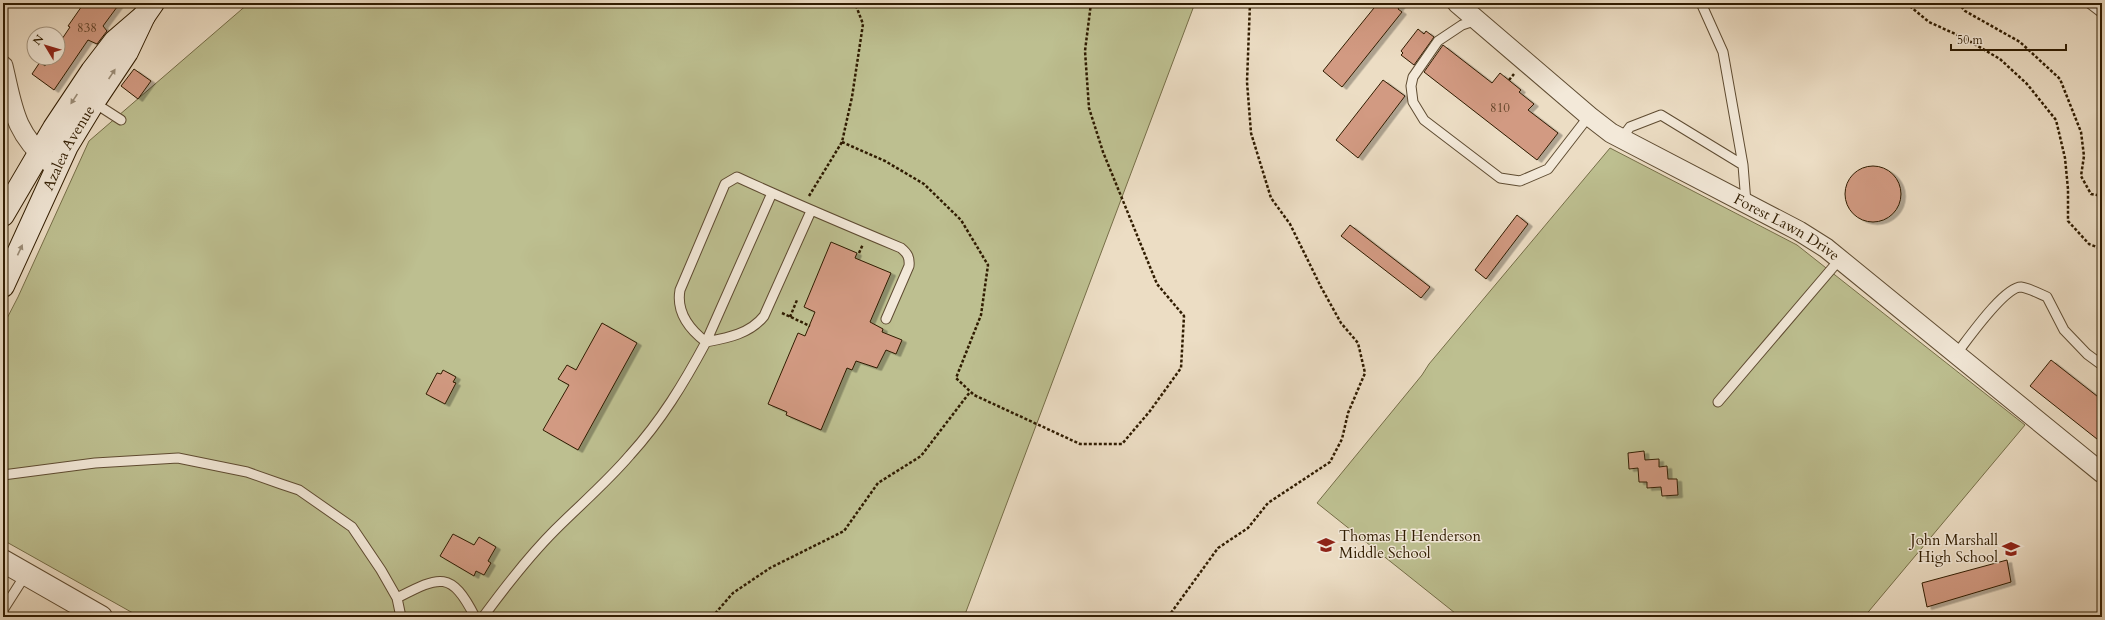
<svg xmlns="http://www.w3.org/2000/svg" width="2105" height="620" font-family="Cardo,serif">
<defs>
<filter id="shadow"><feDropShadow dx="4.5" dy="2.5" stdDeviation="0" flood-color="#0004"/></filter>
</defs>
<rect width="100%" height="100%" fill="#ecddc4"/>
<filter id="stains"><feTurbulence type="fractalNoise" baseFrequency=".005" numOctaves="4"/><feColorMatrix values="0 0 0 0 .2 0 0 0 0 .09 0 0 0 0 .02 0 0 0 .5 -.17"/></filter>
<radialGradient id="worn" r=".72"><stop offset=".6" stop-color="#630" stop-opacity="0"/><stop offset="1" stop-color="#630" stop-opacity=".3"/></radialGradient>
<path fill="#bdbf90" stroke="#766e48" d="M 249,3 L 1195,3 L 964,617 L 140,617 L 3,540 L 3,326 L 18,297 L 89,141 Z
M 1610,148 L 1797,245 L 2025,425 L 1864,617 L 1460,617 L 1317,503 L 1422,375 L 1429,364 Z"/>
<path fill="#d29a82" stroke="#301c01" filter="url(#shadow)" d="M 84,3 L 120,3 L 103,26 L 107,31 L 100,40 L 97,44 L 88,40 L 54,90 L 32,74 L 40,62 L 45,66 L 50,58 L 58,58 L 58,45 L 70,27 L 68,26 Z
M 1378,3 L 1402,3 L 1398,9 L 1402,12 L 1342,87 L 1323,71 Z
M 1418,29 L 1424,34 L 1426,31 L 1434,37 L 1414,65 L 1401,55 L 1403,53 L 1401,51 Z
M 1443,45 L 1492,83 L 1500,73 L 1521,90 L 1519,92 L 1534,104 L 1528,110 L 1558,133 L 1537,160 L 1424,72 Z
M 134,69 L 151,81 L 138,99 L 121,86 Z
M 1383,80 L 1405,96 L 1358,158 L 1336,140 Z
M1845 194a28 28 0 1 1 56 0a28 28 0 1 1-56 0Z
M 1517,215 L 1528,224 L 1486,279 L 1475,270 Z
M 1350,225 L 1430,287 L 1421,298 L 1341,236 Z
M 831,242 L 857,253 L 855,258 L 891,273 L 870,322 L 883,329 L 882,332 L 902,340 L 896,354 L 886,350 L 877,368 L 856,361 L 852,370 L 847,368 L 821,430 L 786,415 L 787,412 L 768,404 L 798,333 L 805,336 L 815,312 L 804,307 Z
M 602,323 L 637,343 L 578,450 L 543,430 L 569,385 L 558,379 L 567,365 L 576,370 Z
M 2051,360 L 2102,400 L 2102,443 L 2030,386 Z
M 443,370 L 456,377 L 453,382 L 456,383 L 445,404 L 426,394 L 437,373 L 441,374 Z
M 1644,451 L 1645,460 L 1659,459 L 1659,467 L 1667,466 L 1668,479 L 1677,479 L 1678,495 L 1662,496 L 1661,487 L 1647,488 L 1647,482 L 1639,482 L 1638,468 L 1629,469 L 1628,453 Z
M 453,534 L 474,545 L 479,537 L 496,547 L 488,561 L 491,563 L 484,575 L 476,571 L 474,576 L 440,556 Z
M 2007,560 L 2011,582 L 1927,607 L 1922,583 Z"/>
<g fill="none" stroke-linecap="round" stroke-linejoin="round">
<g stroke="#5f4c32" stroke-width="11">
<path id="service" d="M 1701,3 L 1723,52 L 1743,165
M 2089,3 L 2102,13
M 1477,20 L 1462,25 L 1438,41 L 1413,77 L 1411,86 L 1413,102 L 1424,120 L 1500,178 L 1520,181 L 1548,169 L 1589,116
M 93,102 L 121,120
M 1621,139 L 1630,127 L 1661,115 L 1743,165 L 1746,203
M 772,193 L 706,342 C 689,329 676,312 680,290 L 725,184 L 737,177 C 791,202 846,225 901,248 C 907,253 910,257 909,266 L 886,319
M 1957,353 C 1968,339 2004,287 2021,287 C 2029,288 2040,294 2047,297 L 2064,330 L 2087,354 L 2102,365
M 1718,402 L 1840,259
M 3,475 L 95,463 L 178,458 L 247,472 L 281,484 L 299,490 L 352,527 L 381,570 L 397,598 L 401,617
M 397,598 C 440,576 451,570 475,617
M 3,610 L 26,574
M 483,617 C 505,587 528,557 555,530 C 580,505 607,482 630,455 C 661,421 684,383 706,342 C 727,338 750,334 764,316 L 811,211"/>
</g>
<g stroke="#5f4c32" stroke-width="21">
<g id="minor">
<path id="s1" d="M 1457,3 L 1589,116 L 1611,133 L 1799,231 L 1826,248 L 2102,473"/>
<path d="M 3,66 C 13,108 14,132 49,162"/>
</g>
</g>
<g stroke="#5f4c32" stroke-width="24">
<path id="tertiary" d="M 3,561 L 101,617"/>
</g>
<g stroke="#301c01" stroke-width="24">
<g id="secondary">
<path d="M 3,215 L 54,128 L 92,71 L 115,41 L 144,16 L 153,3"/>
<path id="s2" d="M 3,286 L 67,146 L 95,100 L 127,52 L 144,16"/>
</g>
</g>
<path stroke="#301c01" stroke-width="2.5" stroke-dasharray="3 2" stroke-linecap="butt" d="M 1906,3 L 1929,22 L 1964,38 L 2000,59 L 2027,84 L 2056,120 L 2065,158 L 2068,189 L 2068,221 L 2089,244 L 2102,249
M 1958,3 L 1965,11 L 2020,42 L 2060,79 L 2081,132 L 2084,156 L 2081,176 L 2091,194 L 2102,196
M 1509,80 L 1514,74
M 842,142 L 885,161 L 924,184 L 961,220 L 988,265 L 981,315 L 956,378 L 974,395 L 1080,444 L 1122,444 L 1150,411 L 1181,368 L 1184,316 L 1157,284 L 1103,152 L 1089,108 L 1085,51 L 1091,3
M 809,196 L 842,142 L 852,97 L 863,24 L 855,3
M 859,253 L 863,244
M 782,313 L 810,326
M 790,317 L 797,300
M 712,617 L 733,593 L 770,568 L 844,531 L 878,483 L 921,456 L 970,392
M 1168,617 L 1218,548 L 1248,528 L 1268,503 L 1330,462 L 1342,439 L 1348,413 L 1365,373 L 1358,343 L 1341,323 L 1321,287 L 1290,224 L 1271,198 L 1251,133 L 1247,82 L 1250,3"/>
<use href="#service" stroke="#f3e9d9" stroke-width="9"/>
<use href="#minor" stroke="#f3e9d9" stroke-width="19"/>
<use href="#tertiary" stroke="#f3e9d9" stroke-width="22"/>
<use href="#secondary" stroke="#f3e9d9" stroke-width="22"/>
</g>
<defs><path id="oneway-solid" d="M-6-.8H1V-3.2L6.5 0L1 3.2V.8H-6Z"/></defs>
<g fill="#9b8d78">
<use href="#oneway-solid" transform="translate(112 74) rotate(-56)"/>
<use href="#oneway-solid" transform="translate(74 99) rotate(124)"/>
<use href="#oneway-solid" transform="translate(20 250) rotate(-65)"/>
</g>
<defs>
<g id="school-bare" transform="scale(1.38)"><path d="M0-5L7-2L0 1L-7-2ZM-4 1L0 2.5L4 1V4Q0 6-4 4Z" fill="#8f2418" stroke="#f3e9d9" stroke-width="2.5" paint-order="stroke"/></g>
</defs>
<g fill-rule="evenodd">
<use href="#school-bare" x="1326" y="545"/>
<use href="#school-bare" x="2011" y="549"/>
</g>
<g text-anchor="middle" stroke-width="3" stroke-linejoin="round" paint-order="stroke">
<g font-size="13" fill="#583c21">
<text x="87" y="32">838</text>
<text x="1500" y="112">810</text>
</g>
<g font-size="15" fill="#301c01" stroke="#f3e9d9">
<text dy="5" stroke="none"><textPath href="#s2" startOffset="153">Azalea Avenue</textPath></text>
<text dy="5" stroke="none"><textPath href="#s1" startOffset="401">Forest Lawn Drive</textPath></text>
</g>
<g font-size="15" fill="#301c01" stroke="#f3e9d9" text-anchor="start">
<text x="1339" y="541">Thomas H Henderson<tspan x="1339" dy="17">Middle School</tspan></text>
<text x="1998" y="545" text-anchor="end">John Marshall<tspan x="1998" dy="17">High School</tspan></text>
</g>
</g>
<rect width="2105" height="620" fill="none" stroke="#ecddc4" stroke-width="16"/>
<rect x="4" y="4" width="2097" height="612" fill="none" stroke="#301c01" stroke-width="2"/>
<rect x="8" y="8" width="2089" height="604" fill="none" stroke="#301c01"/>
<g transform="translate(46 46) rotate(308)"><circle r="19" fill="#f3e9d9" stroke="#a59783"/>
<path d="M0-3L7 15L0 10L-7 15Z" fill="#8f2418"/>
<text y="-6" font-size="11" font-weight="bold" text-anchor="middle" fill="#301c01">N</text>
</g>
<path d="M1951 44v6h115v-6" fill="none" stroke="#301c01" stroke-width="2"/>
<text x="1957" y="44" font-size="12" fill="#301c01" stroke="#f3e9d9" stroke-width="3" paint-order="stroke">50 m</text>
<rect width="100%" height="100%" filter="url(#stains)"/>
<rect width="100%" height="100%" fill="url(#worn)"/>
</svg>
